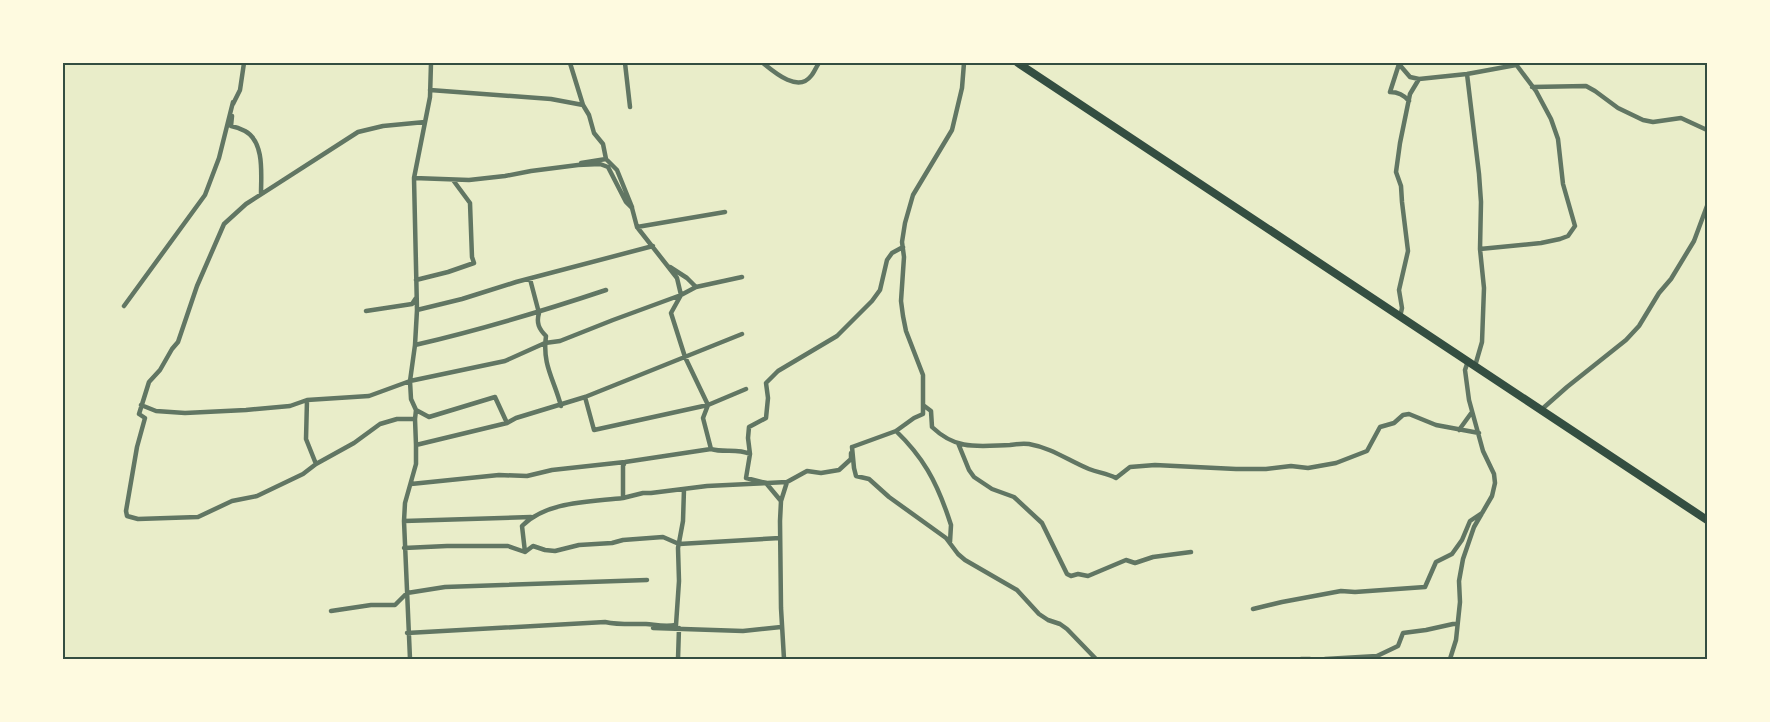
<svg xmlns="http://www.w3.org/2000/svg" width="1770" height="722" font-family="'Public Sans',sans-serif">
<rect width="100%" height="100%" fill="#e9edc9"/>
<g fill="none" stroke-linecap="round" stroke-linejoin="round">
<path stroke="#617663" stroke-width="4.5" d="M 570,63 L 583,105 L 589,115 L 594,133 L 603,144 L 606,159 L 617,170 L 632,207
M 625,63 L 630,107
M 763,63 C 774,72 798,93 811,76 C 814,73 816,67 819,63
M 1398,63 L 1410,77 L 1419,79 L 1467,74 L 1516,65
M 1399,64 L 1390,92 C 1398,92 1404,95 1409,101
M 1467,74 L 1479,174 L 1481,202 L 1480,249 L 1484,288 L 1482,342 L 1475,366
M 1532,87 L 1586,86 L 1595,91 L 1618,108 L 1643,120 L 1653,122 L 1681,118 L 1707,130
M 430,90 L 551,99 L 583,105
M 233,104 L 240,90 L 244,63
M 232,116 L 231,126 C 236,127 241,129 245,131 C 265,142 261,175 261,194
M 581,163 L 606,159
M 414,178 L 469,180 L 505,176 L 531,171 L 578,165 L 600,164 L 608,167 L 626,202 L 632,208 L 637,227 L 677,278 L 681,295 L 671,313 L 685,357 L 708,405 L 703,418 L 711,449 C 724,453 737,448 750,454
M 637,227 L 725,212
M 1480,249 L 1541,243 L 1560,239 L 1568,236 L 1575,226 L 1563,184 L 1558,139 L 1551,119 L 1536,91 L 1515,63
M 670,267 L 687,278 L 696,287
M 530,279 L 539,313 C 536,323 539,329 546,336 C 542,365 554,379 561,406
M 416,280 L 448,272 L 474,263 L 472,257 L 470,203 L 453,180
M 124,306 L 205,195 L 219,158 L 233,102
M 417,310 L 462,299 L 516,282 L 653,246
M 366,311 L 412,304 L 416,298
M 1400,317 L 1402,308 L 1399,290 L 1408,251 L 1402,202 L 1401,186 L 1396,172 L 1400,143 L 1410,94 L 1419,79
M 415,345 C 480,330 543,311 606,290
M 585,397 L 594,430 L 708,405 L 746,389
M 307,400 L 306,439 L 316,464
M 141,405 L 156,411 L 185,413 L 246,410 L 290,406 L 307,400 L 369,396 L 410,381 L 505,361 L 545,343 L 560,341 L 613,320 L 681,295 L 696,287 L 742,277
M 923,405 L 931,411 L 932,427 C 957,451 979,446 1010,445 C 1016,444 1023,443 1029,444 C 1052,448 1069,461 1089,469 C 1099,473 1106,473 1116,478 L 1130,467 L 1155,465 L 1236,469 L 1266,469 L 1291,466 L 1308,468 L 1336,463 L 1367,451 L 1380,427 L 1394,423 L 1403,415 L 1409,414 L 1436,425 L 1479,433
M 416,410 L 429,417 L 495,397 L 507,423
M 1541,410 L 1567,387 L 1626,340 L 1639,326 L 1659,293 L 1671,279 L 1694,241 L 1707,206
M 415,419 L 397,419 L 380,424 L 354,443 L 316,464 L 303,474 L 257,496 L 232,501 L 198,517 L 138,519 L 127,516 L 126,511 L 137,447 L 145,418 L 139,414 L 149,382 L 160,370 L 172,349 L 178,342 L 197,286 L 224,224 L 246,204 L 358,132 L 383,126 L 425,122
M 1459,430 L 1472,412
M 896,431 C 923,457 936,481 948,516 L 951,525 L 950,542
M 958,443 L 969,470 L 974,477 L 992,489 L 1014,497 L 1042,523 L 1067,574 L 1071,576 L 1078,574 L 1088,576 L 1126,560 L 1135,563 L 1153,557 L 1191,552
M 416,445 L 507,423 L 516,418 L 585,397 L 742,334
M 852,447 L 896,431 L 914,418 L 923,414 L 923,375 L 906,331 L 903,316 L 901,301 L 904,257 L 902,242 L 905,223 L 913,195 L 952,130 L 962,88 L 964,63
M 852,447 L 854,468 L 856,476 L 869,479 L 889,497 L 946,538 L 958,554 L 965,560 L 1017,590 L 1039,614 L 1048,620 L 1060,624 L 1067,629 L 1096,659
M 625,462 L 623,466 L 623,498 L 643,493 L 651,493 L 707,486 L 787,482 L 807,471 L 821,473 L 839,470 L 851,459 L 851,453
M 411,484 L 499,475 L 527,476 L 552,470 L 625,462 L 711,449
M 781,501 L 766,483 L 746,478 L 750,454 L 748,438 L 749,427 L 766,418 L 768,398 L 766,383 L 778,371 L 837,336 L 872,301 L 880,290 L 887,260 L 892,253 L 903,247
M 404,521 L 531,517
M 404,548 L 447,546 L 508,546 L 525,552 L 533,546 L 545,550 L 555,551 L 579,545 L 612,543 L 623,540 L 663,537 L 679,544 L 780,538
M 525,552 L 522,526 C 547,501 590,502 623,498
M 1253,609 L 1282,602 L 1341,591 L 1355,592 L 1425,587 L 1436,562 L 1452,554 L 1462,540 L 1470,521 L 1482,513
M 331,611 L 371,605 L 395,605 L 407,593 L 445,587 L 647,580
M 653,628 L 743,631 L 781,627
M 407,633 L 605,622 C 619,625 632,624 646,624 C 657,625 665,627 676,625 L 679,581 L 678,548 L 683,521 L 684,489
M 410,659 L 404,521 L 405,503 L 416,464 L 416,445 L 415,419 L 416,410 L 411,399 L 410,381 L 415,345 L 417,310 L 414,178 L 430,97 L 431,63
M 678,659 L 679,628
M 784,659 L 781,608 L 780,521 L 781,501 L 787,482
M 1301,659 L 1310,659
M 1325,659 L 1377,656 L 1398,646 L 1403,633 L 1426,630 L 1453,624 L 1457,624
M 1450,659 L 1456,640 L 1460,602 L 1459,581 L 1463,559 L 1474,527 L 1492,496 L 1495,483 L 1494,474 L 1483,451 L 1469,400 L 1465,370 L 1468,361"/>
<path stroke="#344e41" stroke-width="8" d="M 1018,63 L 1707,520"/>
</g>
<rect width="1770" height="722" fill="none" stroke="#fefae0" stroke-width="129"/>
<rect x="64" y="64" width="1642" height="594" fill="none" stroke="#344e41" stroke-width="2"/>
</svg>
